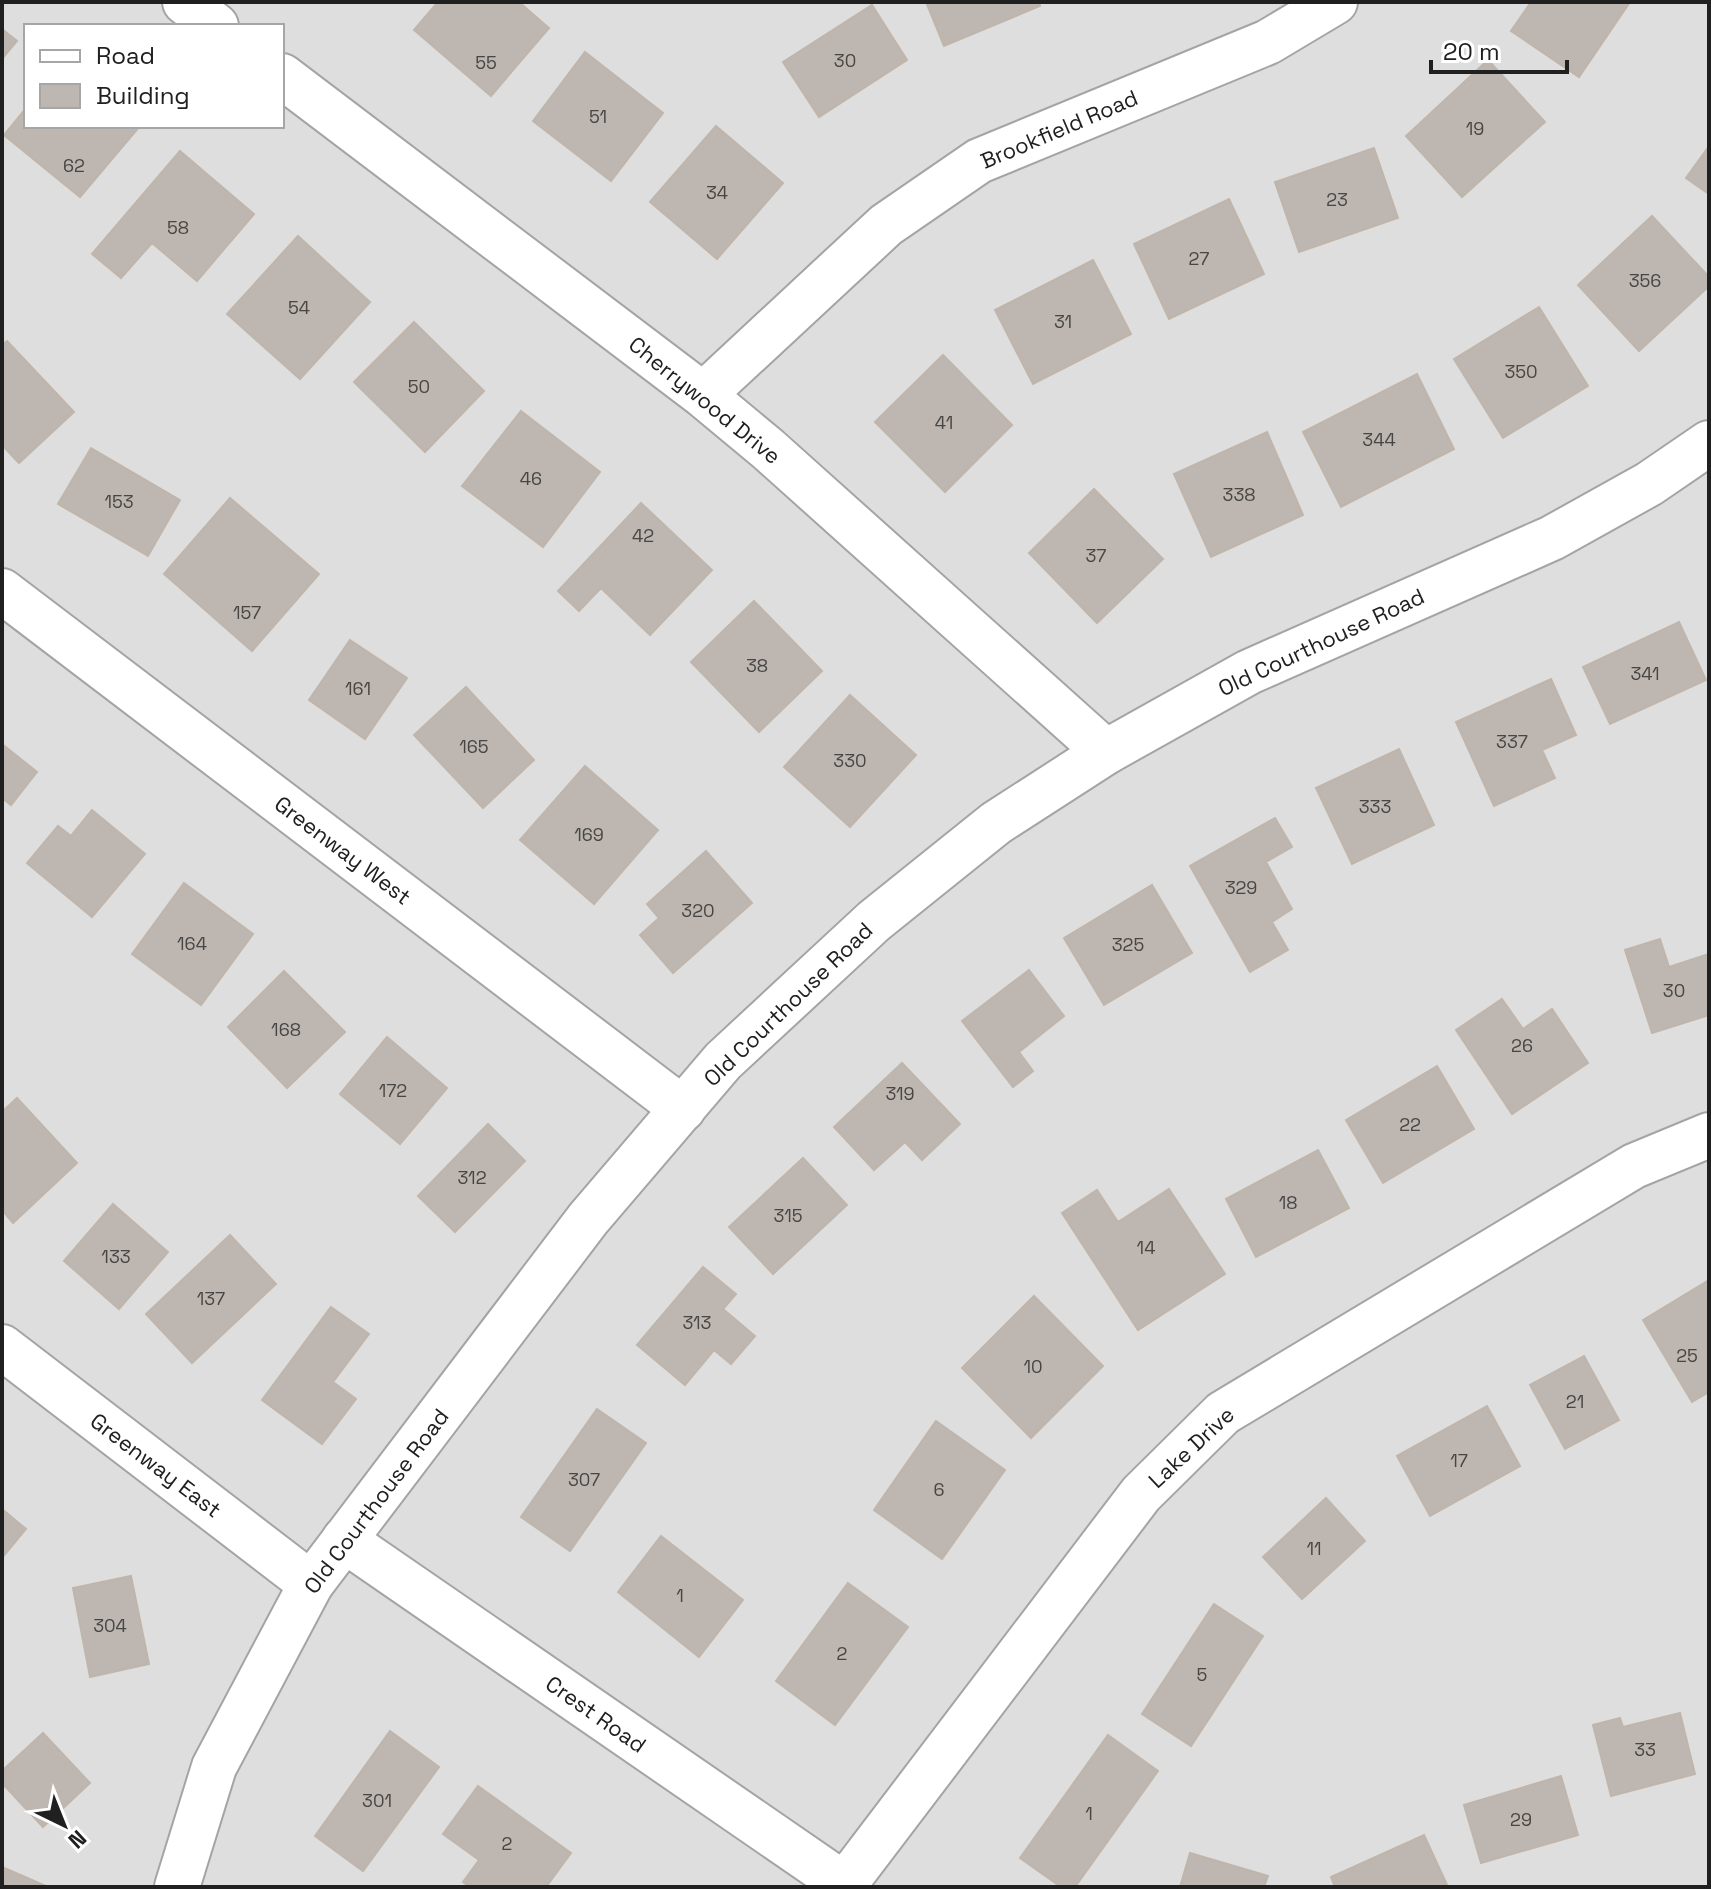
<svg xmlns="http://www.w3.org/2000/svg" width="1711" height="1889" font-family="'Space Grotesk',sans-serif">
<rect width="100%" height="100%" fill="#f0eee8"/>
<path fill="#dedede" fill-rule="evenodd" d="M 2,2 L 1709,2 L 1709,1887 L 2,1887 ZM 26,26 L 282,26 L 282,126 L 26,126 Z"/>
<path fill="#bdb6b1" stroke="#c0b5ab" stroke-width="2" d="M 438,2 L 519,2 L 549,28 L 491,96 L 414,30 Z
M 926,2 L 1039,2 L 1040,6 L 944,46 Z
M 1531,2 L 1630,2 L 1579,77 L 1511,31 Z
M 872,5 L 907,60 L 819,117 L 783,62 Z
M 2,29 L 17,41 L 2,59 Z
M 585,52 L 663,113 L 611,181 L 533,121 Z
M 1488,60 L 1545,122 L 1462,197 L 1406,136 Z
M 26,108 L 26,126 L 140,126 L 80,197 L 4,135 Z
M 716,126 L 783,183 L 717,259 L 650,202 Z
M 1709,146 L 1709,194 L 1686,178 Z
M 1374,148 L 1398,218 L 1299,252 L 1275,182 Z
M 180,151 L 254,214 L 197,281 L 152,243 L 121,278 L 92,254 Z
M 1229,199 L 1264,274 L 1169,319 L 1134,244 Z
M 1652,216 L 1709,277 L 1709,286 L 1639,351 L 1578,285 Z
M 298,236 L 370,302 L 300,379 L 227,314 Z
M 1093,260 L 1131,334 L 1033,384 L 995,310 Z
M 1539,307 L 1588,386 L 1503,438 L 1454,359 Z
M 414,322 L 484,391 L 425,452 L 354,382 Z
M 7,341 L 74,412 L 19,463 L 2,445 L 2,345 Z
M 943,355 L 1012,425 L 945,492 L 875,422 Z
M 1417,374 L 1454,449 L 1341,507 L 1303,432 Z
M 521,411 L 600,472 L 543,547 L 462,486 Z
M 1267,432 L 1303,515 L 1211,557 L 1174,474 Z
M 91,448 L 180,500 L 148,556 L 58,504 Z
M 1094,489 L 1163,559 L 1097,623 L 1029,553 Z
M 230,498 L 319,574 L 252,651 L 164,574 Z
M 641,503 L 712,570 L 650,635 L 601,588 L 579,611 L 558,591 Z
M 754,601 L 822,671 L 759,732 L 691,662 Z
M 1679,622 L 1706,680 L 1610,724 L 1583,667 Z
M 350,640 L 407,678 L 365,739 L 309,700 Z
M 1551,679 L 1576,735 L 1542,750 L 1555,778 L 1494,806 L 1456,722 Z
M 466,687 L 534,760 L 483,808 L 414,735 Z
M 850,695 L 916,755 L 850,827 L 784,767 Z
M 2,744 L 37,772 L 11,805 L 2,798 Z
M 1399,749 L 1434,825 L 1352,864 L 1316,788 Z
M 585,766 L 658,830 L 594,904 L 520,840 Z
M 92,810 L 145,854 L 92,917 L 27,863 L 58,826 L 71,836 Z
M 1275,818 L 1292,847 L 1266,862 L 1292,909 L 1272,922 L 1288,950 L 1250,972 L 1190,866 Z
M 706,851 L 752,903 L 673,973 L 640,935 L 659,918 L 647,904 Z
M 184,883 L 253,934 L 201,1005 L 132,954 Z
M 1152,885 L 1192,953 L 1104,1005 L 1064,938 Z
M 1660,939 L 1669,967 L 1709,954 L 1709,1015 L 1652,1033 L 1625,950 Z
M 1029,970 L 1064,1016 L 1019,1052 L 1033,1071 L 1013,1087 L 962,1021 Z
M 284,971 L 345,1032 L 287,1088 L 228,1027 Z
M 1502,999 L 1523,1029 L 1552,1009 L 1588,1063 L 1512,1114 L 1456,1030 Z
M 387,1037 L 447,1088 L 400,1144 L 340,1094 Z
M 902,1063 L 960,1124 L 922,1160 L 905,1142 L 874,1170 L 834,1127 Z
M 1437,1066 L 1474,1129 L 1383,1183 L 1346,1120 Z
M 17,1098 L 77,1163 L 13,1223 L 2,1210 L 2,1112 Z
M 488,1124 L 525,1161 L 455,1232 L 418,1196 Z
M 1318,1150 L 1349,1208 L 1256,1257 L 1226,1199 Z
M 803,1158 L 847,1205 L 773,1274 L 729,1227 Z
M 1169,1189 L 1225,1274 L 1138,1330 L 1062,1213 L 1097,1190 L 1118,1222 Z
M 113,1204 L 168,1252 L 119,1309 L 64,1261 Z
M 230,1235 L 276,1284 L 192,1363 L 146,1314 Z
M 703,1267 L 736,1294 L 723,1309 L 755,1336 L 731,1364 L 714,1350 L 685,1385 L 637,1345 Z
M 1709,1280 L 1709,1392 L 1692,1402 L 1643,1320 Z
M 1034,1296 L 1103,1366 L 1031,1438 L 962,1368 Z
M 331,1307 L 369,1334 L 333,1382 L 356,1399 L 322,1444 L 262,1400 Z
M 1584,1356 L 1619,1420 L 1565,1449 L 1530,1385 Z
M 1487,1406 L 1520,1466 L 1430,1516 L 1397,1456 Z
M 597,1409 L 646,1443 L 570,1551 L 521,1517 Z
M 936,1421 L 1005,1470 L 942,1559 L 874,1510 Z
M 1326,1498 L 1365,1541 L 1302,1599 L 1263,1557 Z
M 2,1509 L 26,1529 L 2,1558 Z
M 661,1536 L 743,1600 L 699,1657 L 618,1592 Z
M 131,1576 L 149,1664 L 90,1677 L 73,1588 Z
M 848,1583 L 908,1627 L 835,1725 L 776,1681 Z
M 1214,1604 L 1263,1636 L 1191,1746 L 1142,1714 Z
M 1680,1713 L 1695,1774 L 1611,1796 L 1593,1725 L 1620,1718 L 1623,1727 Z
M 390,1731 L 439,1767 L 363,1871 L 315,1836 Z
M 43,1733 L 90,1783 L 43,1827 L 2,1783 L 2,1771 Z
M 1108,1735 L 1158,1771 L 1075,1887 L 1061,1887 L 1020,1858 Z
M 1561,1776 L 1578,1835 L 1481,1863 L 1464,1805 Z
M 478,1786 L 571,1853 L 546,1887 L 470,1887 L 463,1882 L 479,1860 L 443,1834 Z
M 1424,1835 L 1448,1887 L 1335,1887 L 1331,1877 Z
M 1190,1853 L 1268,1876 L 1264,1887 L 1180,1887 Z
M 2,1867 L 48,1887 L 2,1887 Z"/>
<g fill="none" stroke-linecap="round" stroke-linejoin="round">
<g stroke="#a4a4a4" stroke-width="48">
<path id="minor" d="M 185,2 L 216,26
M 282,76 L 703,395 L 768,449 L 1106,752
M 703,395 L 886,225 L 979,161 L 1268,42 L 1335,2
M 2,591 L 683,1109
M 2,1347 L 311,1584
M 344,1540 L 848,1887
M 844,1885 L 1141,1494 L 1223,1413 L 1634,1166 L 1709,1135"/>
</g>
<g stroke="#a4a4a4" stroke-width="48">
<path id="tertiary" d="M 177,1887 L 214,1767 L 311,1584 L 588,1219 L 723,1061 L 874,921 L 996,823 L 1106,752 L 1249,672 L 1552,538 L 1649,484 L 1709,443"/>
</g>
<use href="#minor" stroke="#fff" stroke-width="44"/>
<use href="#tertiary" stroke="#fff" stroke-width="44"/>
</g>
<g text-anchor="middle" stroke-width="6" stroke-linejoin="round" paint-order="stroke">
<g font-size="18" fill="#474644">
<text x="845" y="67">30</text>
<text x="486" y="69">55</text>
<text x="598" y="123">51</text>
<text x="1475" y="135">19</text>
<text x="74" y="172">62</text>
<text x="717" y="199">34</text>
<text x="1337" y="206">23</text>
<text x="178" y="234">58</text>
<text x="1199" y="265">27</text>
<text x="1645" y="287">356</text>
<text x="299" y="314">54</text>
<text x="1063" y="328">31</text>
<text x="1521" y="378">350</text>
<text x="419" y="393">50</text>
<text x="944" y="429">41</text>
<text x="1379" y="446">344</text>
<text x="531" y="485">46</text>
<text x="1239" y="501">338</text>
<text x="119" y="508">153</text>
<text x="643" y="542">42</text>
<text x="1096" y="562">37</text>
<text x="247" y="619">157</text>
<text x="757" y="672">38</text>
<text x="1645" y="680">341</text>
<text x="358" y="695">161</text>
<text x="1512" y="748">337</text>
<text x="474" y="753">165</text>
<text x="850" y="767">330</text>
<text x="1375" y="813">333</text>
<text x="589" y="841">169</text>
<text x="1241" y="894">329</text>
<text x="698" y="917">320</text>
<text x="192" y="950">164</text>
<text x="1128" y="951">325</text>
<text x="1674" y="997">30</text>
<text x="286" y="1036">168</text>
<text x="1522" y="1052">26</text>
<text x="393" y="1097">172</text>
<text x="900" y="1100">319</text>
<text x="1410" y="1131">22</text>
<text x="472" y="1184">312</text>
<text x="1288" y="1209">18</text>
<text x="788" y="1222">315</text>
<text x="1146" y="1254">14</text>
<text x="116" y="1263">133</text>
<text x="211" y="1305">137</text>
<text x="697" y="1329">313</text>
<text x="1687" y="1362">25</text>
<text x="1033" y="1373">10</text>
<text x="1575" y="1408">21</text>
<text x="1459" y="1467">17</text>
<text x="584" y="1486">307</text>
<text x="939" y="1496">6</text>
<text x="1314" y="1555">11</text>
<text x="680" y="1602">1</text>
<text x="110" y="1632">304</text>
<text x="842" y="1660">2</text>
<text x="1202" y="1681">5</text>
<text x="1645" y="1756">33</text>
<text x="377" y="1807">301</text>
<text x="1089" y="1820">1</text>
<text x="1521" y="1826">29</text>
<text x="507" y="1850">2</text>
</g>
<g font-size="22" fill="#202020" stroke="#fff">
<text transform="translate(1059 129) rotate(-23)" y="8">Brookfield Road</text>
<text transform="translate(705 400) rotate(39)" y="8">Cherrywood Drive</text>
<text transform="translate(1321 642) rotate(-25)" y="8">Old Courthouse Road</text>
<text transform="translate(343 850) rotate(37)" y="8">Greenway West</text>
<text transform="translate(788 1004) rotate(-44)" y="8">Old Courthouse Road</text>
<text transform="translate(1191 1447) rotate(-43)" y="8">Lake Drive</text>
<text transform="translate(156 1465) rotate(37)" y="8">Greenway East</text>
<text transform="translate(376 1501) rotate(-53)" y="8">Old Courthouse Road</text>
<text transform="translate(596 1714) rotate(35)" y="8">Crest Road</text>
</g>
</g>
<rect width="1711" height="1889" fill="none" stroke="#202020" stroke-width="8"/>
<rect x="24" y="24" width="260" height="104" fill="#ffffff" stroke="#a6a6a6" stroke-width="2"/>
<rect x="40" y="50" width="40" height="12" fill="#ffffff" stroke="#a6a6a6" stroke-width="2"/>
<text x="96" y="64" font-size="24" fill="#202020">Road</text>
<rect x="40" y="84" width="40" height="24" fill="#bdb6b1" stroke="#a6a6a6" stroke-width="2"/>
<text x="96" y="104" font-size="24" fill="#202020">Building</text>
<g transform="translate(64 1825) rotate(137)" stroke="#ffffff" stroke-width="6" paint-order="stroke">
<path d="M0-6L14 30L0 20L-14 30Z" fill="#202020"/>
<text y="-12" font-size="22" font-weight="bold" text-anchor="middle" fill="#202020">N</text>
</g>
<path d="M1431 60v12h136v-12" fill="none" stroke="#202020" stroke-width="4"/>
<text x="1443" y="60" font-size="24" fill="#202020" stroke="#ffffff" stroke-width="6" paint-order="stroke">20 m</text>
</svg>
